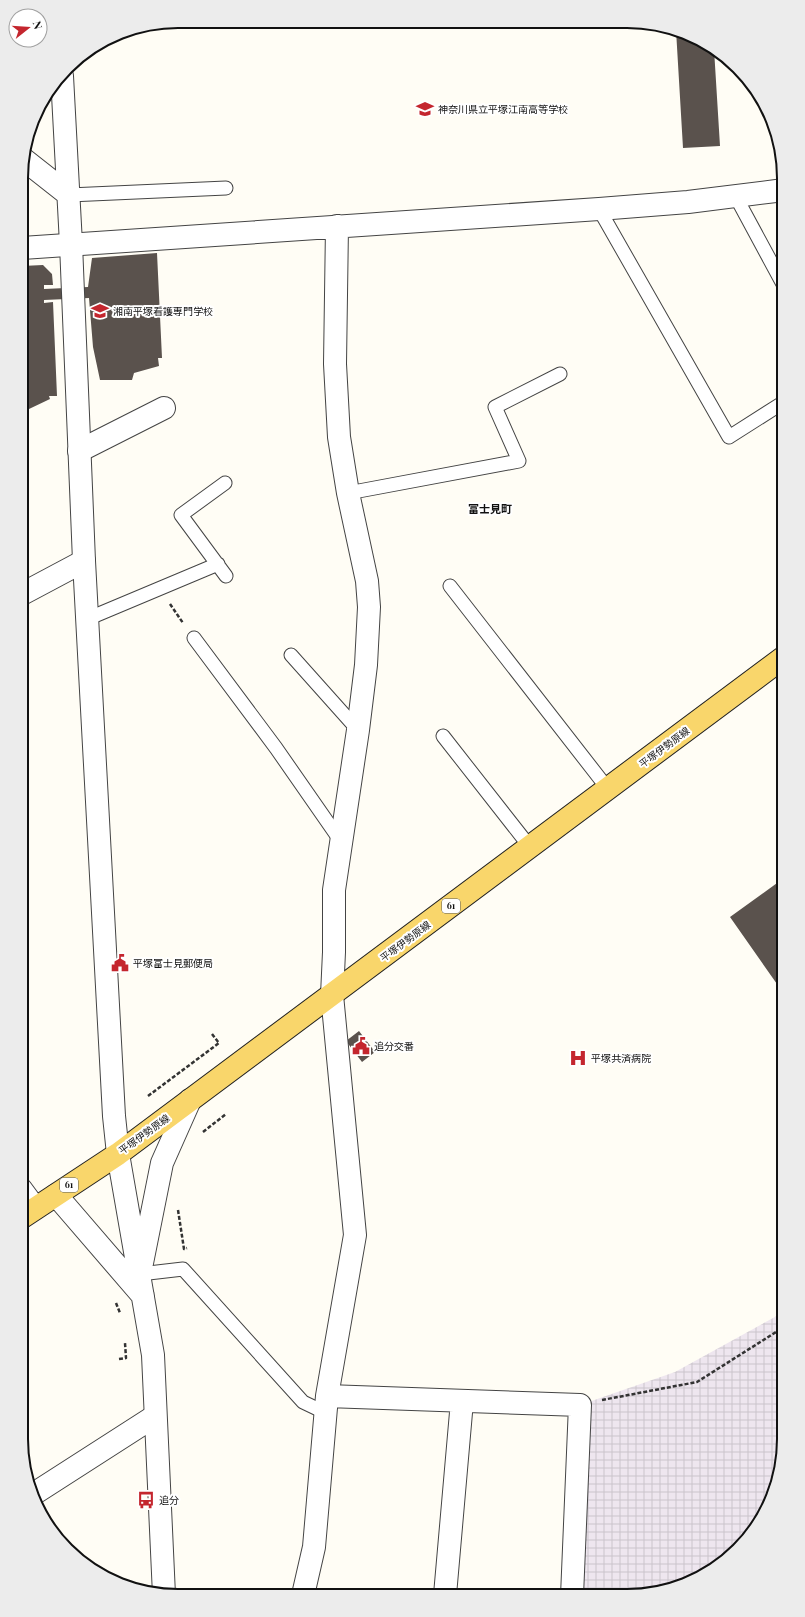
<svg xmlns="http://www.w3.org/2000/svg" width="805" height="1617" font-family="'Playfair Display','Noto Sans JP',serif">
<defs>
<pattern id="industrial-grid" width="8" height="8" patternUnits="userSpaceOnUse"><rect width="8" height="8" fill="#eee6ef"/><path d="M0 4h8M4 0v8" fill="none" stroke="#cbc4cc"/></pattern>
</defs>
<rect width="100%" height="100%" fill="#fffdf5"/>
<path fill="url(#industrial-grid)" d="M 784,1312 L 784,1450 L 772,1499 L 751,1535 L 715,1569 L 677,1588 L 627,1596 L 577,1596 L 580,1405 L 675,1372 Z"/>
<path fill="#5a524d" d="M 676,30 L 697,37 L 714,49 L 720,146 L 683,148 Z
M 157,253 L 162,358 L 158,358 L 159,366 L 134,373 L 132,380 L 100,380 L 93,347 L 89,298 L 44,300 L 44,303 L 53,302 L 57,396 L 49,396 L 50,399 L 29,409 L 22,410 L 22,266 L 43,265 L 52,274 L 53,285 L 44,285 L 44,289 L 88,287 L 92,258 Z
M 784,878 L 784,994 L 730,917 Z
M 359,1031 L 375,1052 L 362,1062 L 346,1041 Z"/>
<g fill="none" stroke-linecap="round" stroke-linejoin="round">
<g stroke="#444" stroke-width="15">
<path id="service" d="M 69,195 L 226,188
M 736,197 L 784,286
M 599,209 L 729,437 L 784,402
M 225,483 L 181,515 L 226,576
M 348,493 L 519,461 L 495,407 L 560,374
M 450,586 L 608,789
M 87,619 L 218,564
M 194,638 L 276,748 L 340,840
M 291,655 L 358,730
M 443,736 L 530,847
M 140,1274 L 183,1269 L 303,1402 L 326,1413"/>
</g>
<g stroke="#444" stroke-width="24">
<path id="minor" d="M 22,248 L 599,209 L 688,202 L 784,190
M 79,451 L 164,408
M 22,594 L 84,561
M 327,1396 L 580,1405 L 572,1596
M 32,1495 L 155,1416
M 303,1595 L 314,1547 L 327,1396 L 355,1235 L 332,995 L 334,952 L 334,890 L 358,730 L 366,665 L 369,607 L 367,581 L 348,493 L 339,437 L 335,364 L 337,226
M 445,1595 L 462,1401"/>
</g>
<g stroke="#444" stroke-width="24">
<path id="tertiary" d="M 62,76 L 71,244 L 84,561 L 114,1116 L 118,1154 L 153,1355 L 164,1595
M 22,158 L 69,195
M 21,1189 L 35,1208
M 56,1195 L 143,1296
M 142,1263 L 162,1163 L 190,1100"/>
</g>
<g stroke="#222" stroke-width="24">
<path id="primary" d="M 21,1218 L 118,1154 L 784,657"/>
</g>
<path stroke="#333" stroke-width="2.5" stroke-dasharray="4 2" stroke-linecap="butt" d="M 170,604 L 183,623
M 148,1096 L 219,1043 L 212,1034
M 203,1132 L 226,1114
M 178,1210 L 184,1249 L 187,1248
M 116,1303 L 120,1313
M 119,1359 L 126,1358 L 125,1343
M 602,1400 L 697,1382 L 784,1327"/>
<use href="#service" stroke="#fff" stroke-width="13"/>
<use href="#minor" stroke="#fff" stroke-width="22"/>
<use href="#tertiary" stroke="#fff" stroke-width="22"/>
<use href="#primary" stroke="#f9d66b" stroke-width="22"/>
</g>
<defs>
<g id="school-bare" transform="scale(1.38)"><path d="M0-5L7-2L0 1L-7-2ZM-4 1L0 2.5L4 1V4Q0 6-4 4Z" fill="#c4262e" stroke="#fff" stroke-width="2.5" paint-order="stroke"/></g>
<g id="university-bare" transform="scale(1.38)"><path d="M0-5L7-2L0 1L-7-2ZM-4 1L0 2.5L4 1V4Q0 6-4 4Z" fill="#c4262e" stroke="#fff" stroke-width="2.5" paint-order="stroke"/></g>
<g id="civic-bare" transform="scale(1.38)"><path d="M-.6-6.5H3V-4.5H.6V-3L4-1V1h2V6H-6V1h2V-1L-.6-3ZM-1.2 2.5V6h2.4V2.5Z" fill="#c4262e" stroke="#fff" stroke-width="2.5" paint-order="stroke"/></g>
<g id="hospital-bare" transform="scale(1.38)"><path d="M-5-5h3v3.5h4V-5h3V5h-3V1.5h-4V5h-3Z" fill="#c4262e" stroke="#fff" stroke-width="2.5" paint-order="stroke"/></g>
<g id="bus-bare" transform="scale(1.38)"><path d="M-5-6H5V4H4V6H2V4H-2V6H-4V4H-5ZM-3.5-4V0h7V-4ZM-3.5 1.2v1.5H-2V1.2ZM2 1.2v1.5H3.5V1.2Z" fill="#c4262e" stroke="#fff" stroke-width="2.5" paint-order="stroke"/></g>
</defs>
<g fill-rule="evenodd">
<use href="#school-bare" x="425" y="109"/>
<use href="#university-bare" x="100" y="311"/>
<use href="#civic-bare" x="120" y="963"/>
<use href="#civic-bare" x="361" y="1046"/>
<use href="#hospital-bare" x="578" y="1058"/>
<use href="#bus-bare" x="146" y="1500"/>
</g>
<g text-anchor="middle" stroke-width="4" stroke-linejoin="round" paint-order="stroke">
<g fill="#fff" stroke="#585858" stroke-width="1">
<rect x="442" y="899" width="18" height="14" rx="3"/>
<rect x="60" y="1178" width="18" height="14" rx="3"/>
</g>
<g font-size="9" font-weight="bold" fill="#111">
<text x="451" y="909">61</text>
<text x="69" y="1188">61</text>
</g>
<g font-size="10" fill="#111" stroke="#fff" text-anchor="start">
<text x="438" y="113">神奈川県立平塚江南高等学校</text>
<text x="113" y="315">湘南平塚看護専門学校</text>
<text x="133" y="967">平塚富士見郵便局</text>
<text x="374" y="1050">追分交番</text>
<text x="591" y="1062">平塚共済病院</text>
<text x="159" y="1504">追分</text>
</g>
<g font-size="10" fill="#111" stroke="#fff">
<text transform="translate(664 747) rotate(-37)" y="4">平塚伊勢原線</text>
<text transform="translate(405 941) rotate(-37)" y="4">平塚伊勢原線</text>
<text transform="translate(144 1134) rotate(-36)" y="4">平塚伊勢原線</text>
</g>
<g font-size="11" font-weight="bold" fill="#111" stroke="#fff">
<text x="490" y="513">富士見町</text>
</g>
</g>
<path d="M0 0H805V1617H0ZM178 28H627A150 150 0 0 1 777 178V1439A150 150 0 0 1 627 1589H178A150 150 0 0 1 28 1439V178A150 150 0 0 1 178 28Z" fill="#ececec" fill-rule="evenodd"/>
<path fill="none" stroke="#111" stroke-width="2" d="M178 28H627A150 150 0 0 1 777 178V1439A150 150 0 0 1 627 1589H178A150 150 0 0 1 28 1439V178A150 150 0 0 1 178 28Z"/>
<g transform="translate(28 28) rotate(73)"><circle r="19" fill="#ffffff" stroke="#a0a0a0"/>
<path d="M0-3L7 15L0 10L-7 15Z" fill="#c4262e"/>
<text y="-6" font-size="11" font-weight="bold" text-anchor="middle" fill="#111111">N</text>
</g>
</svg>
